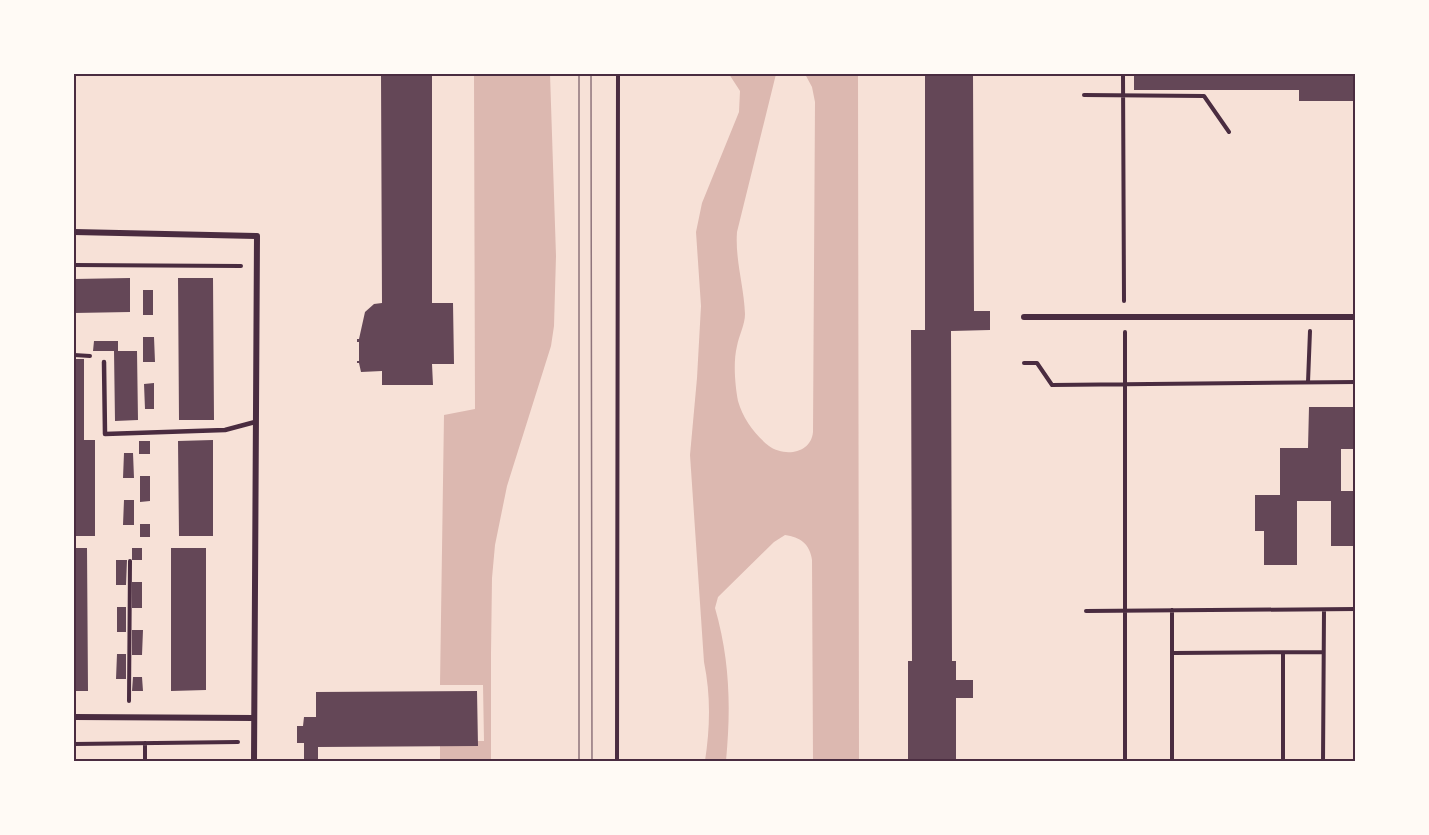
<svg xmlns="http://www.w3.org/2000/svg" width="1429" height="835" font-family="'DejaVu Sans',sans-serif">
<rect width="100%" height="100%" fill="#f7e1d7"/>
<path fill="#dcb8b0" d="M 474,74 L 550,74 L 556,256 L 554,326 L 551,346 L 507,486 L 495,545 L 492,578 L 491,653 L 491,761 L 440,762 L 440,741 L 484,741 L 483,685 L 440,685 L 444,415 L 475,409 Z
M 729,74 L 776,74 L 737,232 C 735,260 744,286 745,314 C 745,325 739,335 737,346 C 733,362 735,385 738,401 C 743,419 755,435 769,446 C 784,457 811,454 813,432 L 815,102 L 812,87 L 805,74 L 858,74 L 859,761 L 813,761 L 812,560 C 810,544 800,537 785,535 L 774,542 L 718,597 L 715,608 C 730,660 731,708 726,761 L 705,761 C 710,728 711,696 704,662 L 690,455 L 697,378 L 701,306 L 696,232 L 702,203 L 739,112 L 740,91 Z"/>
<path fill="#644757" d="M 381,74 L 432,74 L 432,303 L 453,303 L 454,364 L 432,364 L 433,385 L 382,385 L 382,371 L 361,372 L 359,363 L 357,363 L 357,361 L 359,361 L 359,342 L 357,342 L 357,339 L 359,339 L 365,312 L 374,304 L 382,303 Z
M 925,74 L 973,74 L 974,311 L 990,311 L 990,330 L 951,331 L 952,661 L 956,661 L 956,680 L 973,680 L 973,698 L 956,698 L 956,762 L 908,762 L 908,661 L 912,661 L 911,330 L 925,330 Z
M 1134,74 L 1356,74 L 1354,101 L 1299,101 L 1299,90 L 1134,90 Z
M 130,278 L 130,312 L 74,313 L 74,279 Z
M 178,278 L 213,278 L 214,420 L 179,420 Z
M 143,290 L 153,290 L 153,315 L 143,315 Z
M 143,337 L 154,337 L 155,362 L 143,362 Z
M 94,341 L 118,341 L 118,351 L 137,351 L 138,420 L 115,421 L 114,351 L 93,351 Z
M 74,359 L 84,359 L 84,440 L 95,440 L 95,536 L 74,536 Z
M 154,383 L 154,409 L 145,409 L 144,384 Z
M 1309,407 L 1356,407 L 1356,449 L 1341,449 L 1341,491 L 1356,491 L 1356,546 L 1331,546 L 1331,501 L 1297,501 L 1297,565 L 1264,565 L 1264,531 L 1255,531 L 1255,495 L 1280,495 L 1280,448 L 1308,448 Z
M 213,440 L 213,536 L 179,536 L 178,441 Z
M 139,441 L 150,441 L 150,454 L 139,454 Z
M 124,453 L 133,453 L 134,478 L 123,478 Z
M 140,476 L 150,476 L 150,501 L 140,502 Z
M 124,500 L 134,500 L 134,525 L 123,525 Z
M 140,524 L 150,524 L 150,537 L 140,537 Z
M 74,548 L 87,548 L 88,691 L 74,691 Z
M 132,548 L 142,548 L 142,560 L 132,560 Z
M 171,548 L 206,548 L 206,690 L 171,691 Z
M 116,560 L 127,560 L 126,585 L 116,585 Z
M 132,582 L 142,582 L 142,608 L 132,608 Z
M 117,607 L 126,607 L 126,632 L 117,632 Z
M 132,630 L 143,630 L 142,655 L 132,655 Z
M 117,654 L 126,654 L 126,679 L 116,679 Z
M 133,677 L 142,677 L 143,691 L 132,691 Z
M 477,691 L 478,746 L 318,747 L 318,762 L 304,762 L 304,743 L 297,743 L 297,726 L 303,726 L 304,717 L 316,717 L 316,692 Z"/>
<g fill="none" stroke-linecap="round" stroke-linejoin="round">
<path stroke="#4a2c40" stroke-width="4" d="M 1123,74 L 1124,301
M 1084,95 L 1204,96 L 1229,132
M 74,265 L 241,266
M 1125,332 L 1125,762
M 74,355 L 90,356
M 1024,363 L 1037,363 L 1052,385 L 1356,382
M 1308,382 L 1310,331
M 1086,611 L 1356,609
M 1174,653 L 1323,652
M 1283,653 L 1283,762
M 129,701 L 130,561
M 74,744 L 238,742
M 145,762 L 145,743
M 617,762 L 618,74
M 1172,762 L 1172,610
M 1323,762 L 1324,610"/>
<path stroke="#4a2c40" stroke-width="4.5" d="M 104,362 L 105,434 L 225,430 L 255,422"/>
<path stroke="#4a2c40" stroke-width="6" d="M 74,232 L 257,236 L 254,762
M 1024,317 L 1356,317
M 74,717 L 254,718"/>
<path stroke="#8f747c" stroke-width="1.5" d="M 579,74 L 579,762
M 591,74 L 592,762"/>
</g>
<rect width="1429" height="835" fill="none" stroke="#fffaf5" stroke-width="150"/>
<rect x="75" y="75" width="1279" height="685" fill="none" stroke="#4a2c40" stroke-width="2"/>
</svg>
